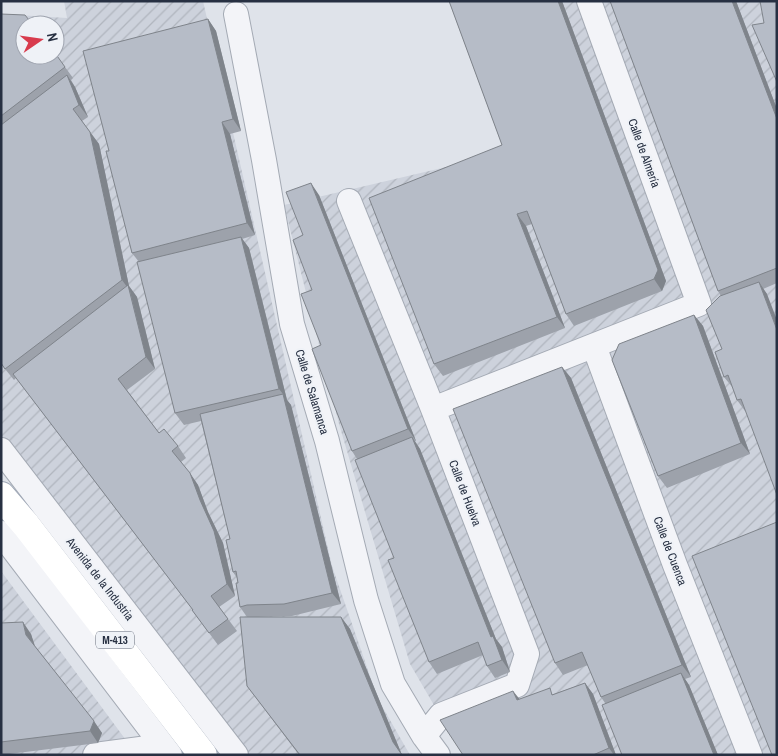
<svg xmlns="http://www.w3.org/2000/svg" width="778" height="756" font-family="'Archivo Narrow',sans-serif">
<defs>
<pattern id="industrial-furrows" width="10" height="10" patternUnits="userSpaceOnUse" patternTransform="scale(1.25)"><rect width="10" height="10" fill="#cdd2dc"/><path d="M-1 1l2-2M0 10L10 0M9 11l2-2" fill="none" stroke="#b0b5be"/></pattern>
</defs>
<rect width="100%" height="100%" fill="#dfe3ea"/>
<path fill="url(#industrial-furrows)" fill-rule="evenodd" d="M 64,1 L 203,1 L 332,566 L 378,699 L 410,755 L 244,755 L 1,440 L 1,14 L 67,18 ZM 25,25 L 55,25 L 55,55 L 25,55 Z
M 450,1 L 777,1 L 777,755 L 463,755 L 410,664 L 339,424 L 284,205 L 506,153 Z
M 1,571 L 137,755 L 1,755 Z"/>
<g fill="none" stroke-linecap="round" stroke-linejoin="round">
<g stroke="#a4aab4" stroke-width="26">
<path id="minor" d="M 236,14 L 264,160 L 292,324 L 327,441 L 366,600 L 393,684 L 424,736 L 438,755
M 349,201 L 433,409 L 527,654 L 517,685 L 441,715 L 424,736
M 594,346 L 675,565 L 750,755
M 433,409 L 699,304 L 589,1
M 1,450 L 236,755
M 1,533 L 170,755
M 95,755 L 163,746"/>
</g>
<g stroke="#9ea7b6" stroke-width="30">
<path id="major" d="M 1,496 L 26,525 L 203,755"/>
</g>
<use href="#minor" stroke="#f3f4f8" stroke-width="24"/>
<use href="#major" stroke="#fff" stroke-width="28"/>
</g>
<path fill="#9da2ab" d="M 449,1 L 562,1 L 666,281 L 662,291 L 574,326 L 566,314 L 532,224 L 526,226 L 565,328 L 443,376 L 434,364 L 502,145 Z
M 610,1 L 736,1 L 777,109 L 777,283 L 763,289 L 767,294 L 745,411 L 737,400 L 733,388 L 724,377 L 722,349 L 721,296 L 718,291 Z
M 1,14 L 65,67 L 73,78 L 71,80 L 75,87 L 88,117 L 82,121 L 99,144 L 129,286 L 137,297 L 155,369 L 127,390 L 159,433 L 178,446 L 186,458 L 181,462 L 198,485 L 208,512 L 223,543 L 235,596 L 219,607 L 237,631 L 218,645 L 192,610 L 193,610 L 16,378 L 14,380 L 1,364 Z
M 208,19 L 216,31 L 241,131 L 230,134 L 255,235 L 242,239 L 249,248 L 287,400 L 291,405 L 341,604 L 292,616 L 257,617 L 341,617 L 350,629 L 402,755 L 299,755 L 247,686 L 247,617 L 240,607 L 238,583 L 237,578 L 233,572 L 230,539 L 201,421 L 184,425 L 175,413 L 139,262 L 132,253 L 109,151 Z
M 319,195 L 416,441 L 415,441 L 420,449 L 496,639 L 502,647 L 510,672 L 495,678 L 487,666 L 483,655 L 437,674 L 429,662 L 394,558 L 357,459 L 352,451 L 321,345 L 303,235 Z
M 694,315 L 703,326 L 750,454 L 667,488 L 658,476 Z
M 562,367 L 571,378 L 691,677 L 685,679 L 689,685 L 718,755 L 622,755 L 605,703 L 601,697 L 588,665 L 563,675 L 555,663 Z
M 1,623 L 31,634 L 34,645 L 102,733 L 98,743 L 1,755 Z
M 585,683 L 593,694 L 616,755 L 463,755 L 519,699 L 554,694 Z"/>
<path fill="#7f848b" d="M 558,1 L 562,1 L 666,281 L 662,291 L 654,279 Z
M 732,1 L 736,1 L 777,109 L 777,119 Z
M 208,19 L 216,31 L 241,131 L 233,119 Z
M 67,75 L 75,87 L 88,117 L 79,105 Z
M 222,122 L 230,134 L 255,235 L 247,223 Z
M 90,132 L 99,144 L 129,286 L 137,297 L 155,369 L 146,357 L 130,291 L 122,280 Z
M 311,183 L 319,195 L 416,441 L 408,429 Z
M 517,214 L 526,226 L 565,328 L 557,317 Z
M 241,237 L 249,248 L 287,400 L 291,405 L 341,604 L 332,593 L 283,394 L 279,389 Z
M 759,282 L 767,294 L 777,320 L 777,330 Z
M 694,315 L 703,326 L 750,454 L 741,443 Z
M 562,367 L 571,378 L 691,677 L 682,665 Z
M 412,437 L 420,449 L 496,639 L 502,647 L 510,672 L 502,660 L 491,637 Z
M 190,473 L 198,485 L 208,512 L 223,543 L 235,596 L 227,584 L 200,500 Z
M 341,617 L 350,629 L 402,755 L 393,742 Z
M 23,622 L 31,634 L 35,646 L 26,635 Z
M 681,673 L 689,685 L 718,755 L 714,755 Z
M 585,683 L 593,694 L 616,755 L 614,755 L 609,748 Z
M 513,691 L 522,702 L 517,700 Z
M 94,721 L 102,733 L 98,743 L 90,731 Z"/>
<path fill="#b6bcc7" stroke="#7f848b" d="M 449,1 L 558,1 L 658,270 L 654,279 L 566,314 L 527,211 L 517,214 L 557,317 L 434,364 L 369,198 L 502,145 Z
M 610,1 L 732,1 L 777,119 L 777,268 L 718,291 Z
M 760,1 L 777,1 L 777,82 L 752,25 L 764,23 Z
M 1,14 L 25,15 L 33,25 L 25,25 L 25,55 L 55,55 L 55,53 L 65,67 L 1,116 Z
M 208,19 L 233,119 L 222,122 L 247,223 L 132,253 L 106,151 L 109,151 L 83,51 Z
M 67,75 L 79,105 L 73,109 L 90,132 L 122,280 L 5,369 L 1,363 L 1,125 Z
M 311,183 L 408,429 L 352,451 L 312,349 L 321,345 L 301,294 L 312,290 L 293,240 L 303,235 L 286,192 Z
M 241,237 L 279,389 L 175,413 L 137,262 Z
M 759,282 L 777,330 L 777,495 L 741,399 L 737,400 L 728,375 L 724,377 L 715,352 L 722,349 L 706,310 L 720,296 Z
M 128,285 L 146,357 L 118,379 L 159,433 L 164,429 L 178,446 L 172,451 L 190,473 L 200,500 L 214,531 L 227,584 L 211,596 L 228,619 L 209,633 L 192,610 L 193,610 L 13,374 Z
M 694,315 L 741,443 L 658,476 L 612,360 L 619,344 Z
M 562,367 L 682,665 L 601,697 L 582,652 L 555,663 L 453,409 Z
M 283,394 L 332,593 L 284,604 L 247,605 L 240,607 L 236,583 L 238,583 L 236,571 L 233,572 L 226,540 L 230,539 L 200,414 Z
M 412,437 L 491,637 L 493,636 L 502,660 L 487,666 L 478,642 L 429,662 L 388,560 L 394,558 L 355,460 Z
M 777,522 L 777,755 L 772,755 L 692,556 Z
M 240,617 L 341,617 L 393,742 L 402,755 L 300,755 L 247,686 Z
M 23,622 L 26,635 L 94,721 L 90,731 L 1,742 L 1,623 Z
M 681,673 L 714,755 L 622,755 L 602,705 Z
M 585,683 L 609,748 L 593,755 L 463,755 L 440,720 L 513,691 L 517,700 L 550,688 L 552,695 Z"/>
<g text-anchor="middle" stroke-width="4" stroke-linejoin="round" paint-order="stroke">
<rect fill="#eff2f7" stroke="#636a78" stroke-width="1" x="96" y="631.5" width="38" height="17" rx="4"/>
<g font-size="11" font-weight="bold" fill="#273042">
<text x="115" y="644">M-413</text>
</g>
<g font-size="12" fill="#273042" stroke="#eff2f7">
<text transform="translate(644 153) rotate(70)" y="4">Calle de Almería</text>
<text transform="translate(312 392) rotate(73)" y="4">Calle de Salamanca</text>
<text transform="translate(465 493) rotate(69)" y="4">Calle de Huelva</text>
<text transform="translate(670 551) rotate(69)" y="4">Calle de Cuenca</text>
<text transform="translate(100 579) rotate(52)" y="4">Avenida de la Industria</text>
</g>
</g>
<rect width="778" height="756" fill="none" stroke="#273042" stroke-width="5"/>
<g transform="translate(40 40) rotate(77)"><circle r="24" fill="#eff2f7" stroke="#9fa4af"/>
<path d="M0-4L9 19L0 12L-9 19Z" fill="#d83b4d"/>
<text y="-8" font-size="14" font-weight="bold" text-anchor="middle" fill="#273042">N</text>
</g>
</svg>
